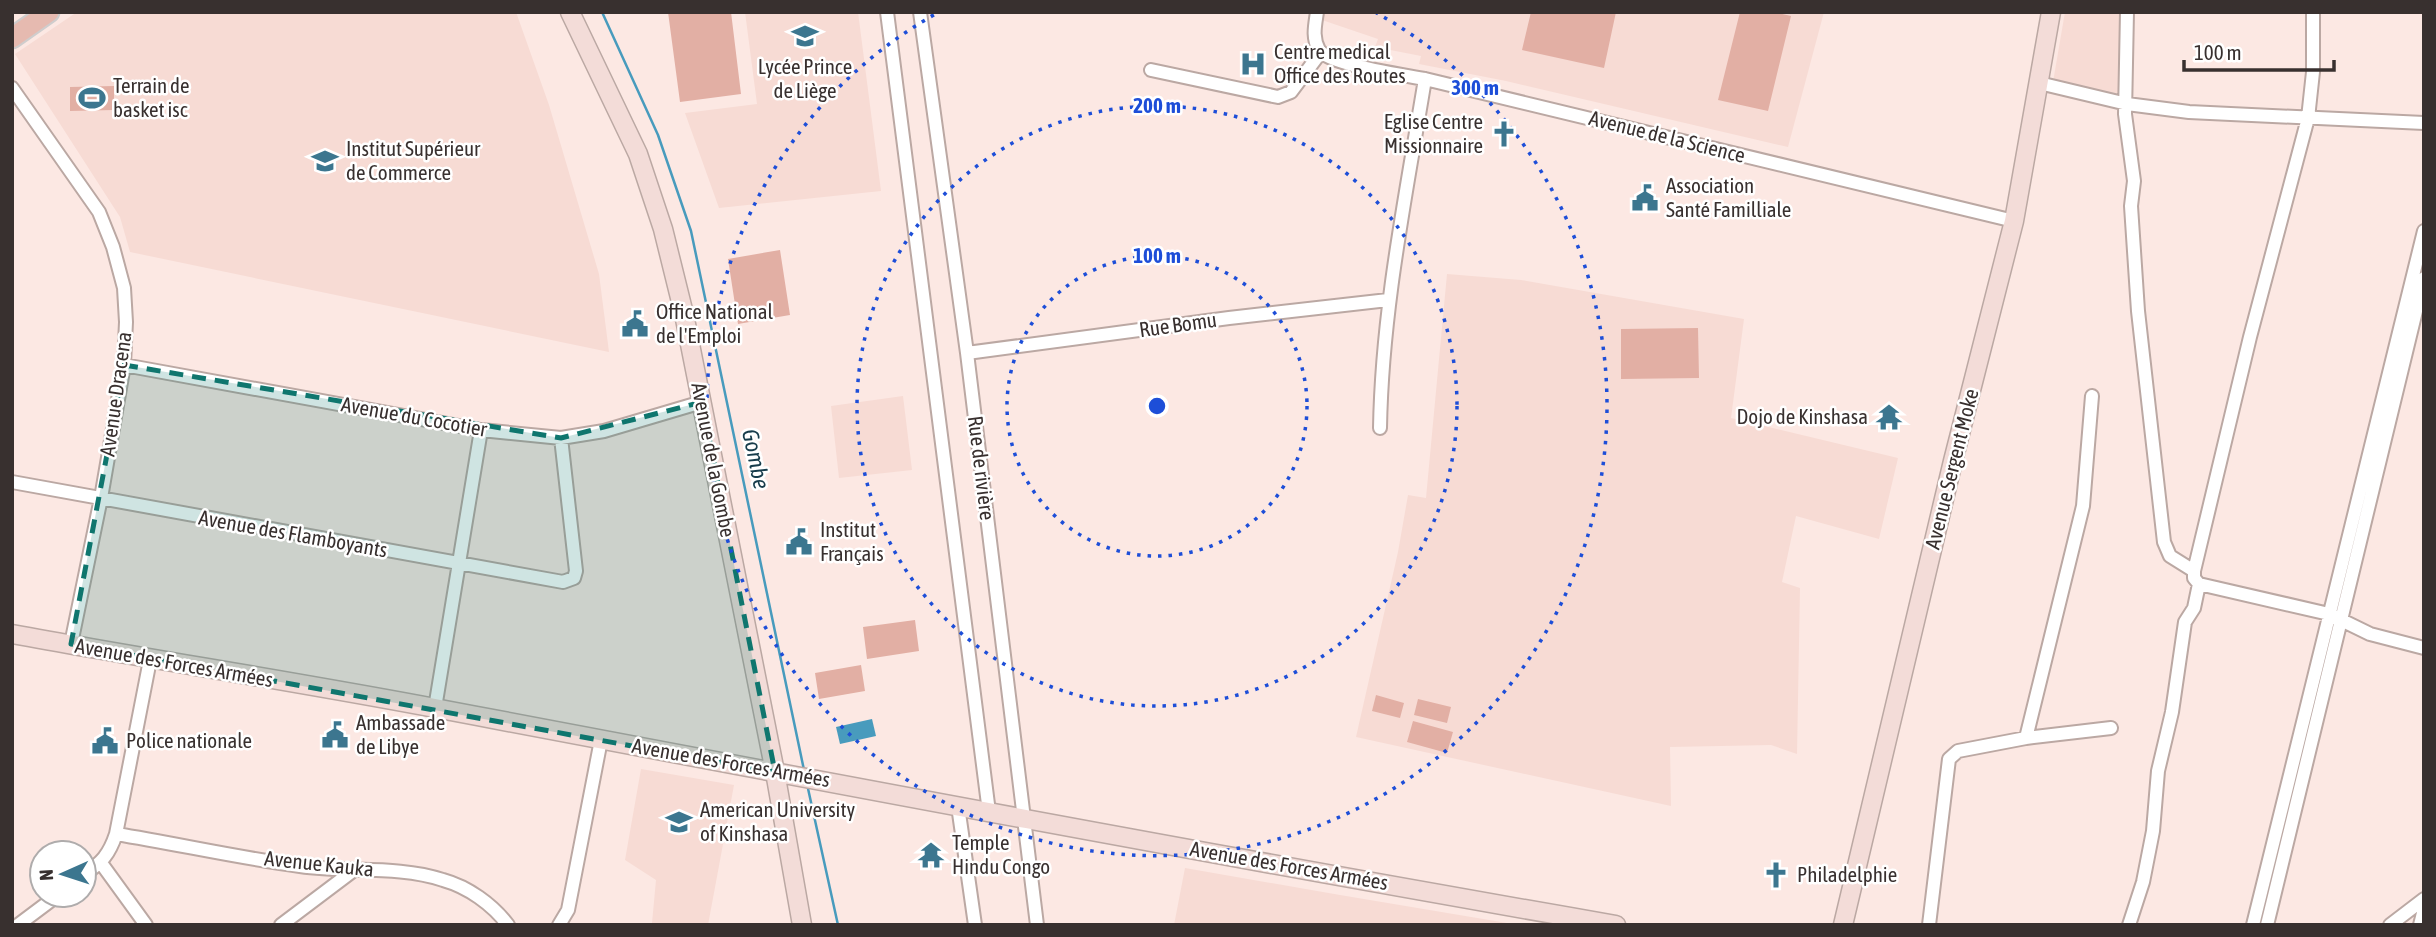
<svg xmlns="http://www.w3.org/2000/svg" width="2436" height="937" font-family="'Asap Condensed',sans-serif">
<rect width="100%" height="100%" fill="#fce8e3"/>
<path fill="#f7dbd4" d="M 77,12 L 516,12 L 549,105 L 599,274 L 609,352 L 130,252 L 120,217 L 15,54 Z
M 745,12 L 858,12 L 881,191 L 719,208 L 685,113 L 757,104 Z
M 1323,12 L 1824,12 L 1788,147 L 1506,81 L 1419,64 L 1421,56 L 1375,47 L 1378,39 L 1322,20 Z
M 2065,12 L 2124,12 L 2122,97 L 2053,82 Z
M 1447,274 L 1521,280 L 1744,319 L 1731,418 L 1898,458 L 1879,539 L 1796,516 L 1782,582 L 1800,588 L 1797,754 L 1771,745 L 1670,747 L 1671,806 L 1356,737 L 1398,552 L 1408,495 L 1426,498 Z
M 903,396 L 912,470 L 839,478 L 831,406 Z
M 641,769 L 734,785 L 708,925 L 652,923 L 656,880 L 625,860 Z
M 1185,868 L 1340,895 L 1519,925 L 1174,925 Z"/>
<path fill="#e2afa4" d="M 668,12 L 731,12 L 741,94 L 680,102 Z
M 1531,12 L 1616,12 L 1604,68 L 1522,50 Z
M 1740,12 L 1773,12 L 1791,16 L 1768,111 L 1718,100 Z
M 114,86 L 114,110 L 70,111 L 70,87 Z
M 780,250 L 790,315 L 738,324 L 728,259 Z
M 1698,328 L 1699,378 L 1621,379 L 1621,329 Z
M 915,620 L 919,651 L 867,659 L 863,627 Z
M 861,665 L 865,691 L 819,699 L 815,673 Z
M 1376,695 L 1404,703 L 1400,718 L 1372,711 Z
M 1418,699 L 1451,707 L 1447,723 L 1414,715 Z
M 1413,721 L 1453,732 L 1447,753 L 1407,742 Z"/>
<path fill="#489bbd" d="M 872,719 L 876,736 L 840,744 L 836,727 Z"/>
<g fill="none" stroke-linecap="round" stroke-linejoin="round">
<path stroke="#489bbd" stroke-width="2.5" d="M 602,12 L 658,135 L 691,231 L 804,770
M 807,784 L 838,925"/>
<g stroke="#bba8a3" stroke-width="16">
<path id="street" d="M 887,12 L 989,812
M 920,12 L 967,353 L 1037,925
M 1317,12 C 1315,26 1312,37 1319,50 C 1329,65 1405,75 1425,79 L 2014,221
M 2127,12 L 2125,114 L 2134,181 L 2131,206 L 2138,311 L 2164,542 L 2170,556 L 2194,571
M 2313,12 L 2313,72 L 2308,118 L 2250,337 L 2194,571 L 2194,578 L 2199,584 L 2329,614 L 2370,634 L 2424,648
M 1151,70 L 1278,97 L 1291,92 L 1321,52
M 2039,83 L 2127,104 L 2189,112 L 2424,123
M 12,88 L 99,212 L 113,247 L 124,288 L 126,322 L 124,365 L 101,498 L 71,644
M 967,353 L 1229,318 L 1388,300
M 124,365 L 481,430 L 561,438 L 604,431 L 702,402
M 1380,428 C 1382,310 1406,195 1425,79
M 12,482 L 563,582 L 574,578 L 576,571 L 561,438
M 435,708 L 481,430
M 2026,738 L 2111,728
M 958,806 L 975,925
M 116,834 C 178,844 239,858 300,866 C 347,873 397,865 443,880 C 468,887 492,904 508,925
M 101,863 L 146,925
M 84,875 C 102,862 109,855 116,834 L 150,660
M 18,925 L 58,895
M 281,925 L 354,870
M 559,925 L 568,910 L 601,740
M 1929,925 L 1949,759 L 1958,751 L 2026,738 L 2083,506 L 2092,396
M 2129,925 L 2143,882 L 2153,831 L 2158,771 L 2172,712 L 2185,622 L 2194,608 L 2199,584
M 2253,925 L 2424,231
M 2267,925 L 2424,278
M 2390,925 L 2424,899
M 2420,925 L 2424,909"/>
</g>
<g stroke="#bba8a3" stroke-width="21">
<path id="secondary" d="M 570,12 L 638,154 L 663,229 L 684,314 L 775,772 L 802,925
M 12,634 C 154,660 298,682 440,709 C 831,783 1223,857 1616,925
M 1843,925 L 1953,461 L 2014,221 L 2051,12"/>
</g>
<g stroke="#cfcdcd" stroke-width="23">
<path id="primary" d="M 12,38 L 49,12"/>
</g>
<use href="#street" stroke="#fff" stroke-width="12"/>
<use href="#secondary" stroke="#f3dcd8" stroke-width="18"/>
<use href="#primary" stroke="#e6bab0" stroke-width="19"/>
</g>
<path fill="#0f766e" fill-opacity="0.2" stroke="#0f766e" stroke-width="5" stroke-dasharray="14 9" stroke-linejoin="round" d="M 124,365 L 561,438 L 702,402 L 775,772 L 71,644 Z"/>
<g fill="none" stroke="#1d4ed8" stroke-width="3.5" stroke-dasharray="3.5 7">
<circle cx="1157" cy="406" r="150"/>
<circle cx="1157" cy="406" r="300"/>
<path d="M1375 12A450 450 0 1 1 939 12"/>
</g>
<defs>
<g id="school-bare" transform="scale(2.1)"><path d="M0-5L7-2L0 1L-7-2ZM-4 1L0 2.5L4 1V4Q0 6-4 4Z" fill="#3c768f" stroke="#fff" stroke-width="2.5" paint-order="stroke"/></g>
<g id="hospital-bare" transform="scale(2.1)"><path d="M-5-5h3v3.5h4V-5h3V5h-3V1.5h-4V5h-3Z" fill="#3c768f" stroke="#fff" stroke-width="2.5" paint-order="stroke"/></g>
<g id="stadium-bare" transform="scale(2.1)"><path d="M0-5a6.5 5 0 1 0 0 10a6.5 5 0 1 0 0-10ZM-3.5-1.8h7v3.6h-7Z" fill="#3c768f" stroke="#fff" stroke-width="2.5" paint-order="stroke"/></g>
<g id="church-bare" transform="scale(2.1)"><path d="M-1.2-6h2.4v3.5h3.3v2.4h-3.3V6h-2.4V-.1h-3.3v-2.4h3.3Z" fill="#3c768f" stroke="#fff" stroke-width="2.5" paint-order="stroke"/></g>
<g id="university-bare" transform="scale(2.1)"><path d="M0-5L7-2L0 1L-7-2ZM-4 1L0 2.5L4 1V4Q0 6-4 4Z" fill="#3c768f" stroke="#fff" stroke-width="2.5" paint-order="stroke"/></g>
<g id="civic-bare" transform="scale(2.1)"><path d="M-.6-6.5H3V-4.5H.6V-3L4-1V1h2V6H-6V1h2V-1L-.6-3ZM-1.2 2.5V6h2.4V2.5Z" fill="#3c768f" stroke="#fff" stroke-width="2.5" paint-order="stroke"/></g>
<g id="temple-bare" transform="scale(2.1)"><path d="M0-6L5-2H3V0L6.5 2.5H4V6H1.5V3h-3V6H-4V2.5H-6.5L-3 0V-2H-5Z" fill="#3c768f" stroke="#fff" stroke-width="2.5" paint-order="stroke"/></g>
</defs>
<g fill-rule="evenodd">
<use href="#school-bare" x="805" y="36"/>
<use href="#hospital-bare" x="1253" y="64"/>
<use href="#stadium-bare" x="92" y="98"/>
<use href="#church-bare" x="1504" y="134"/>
<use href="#university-bare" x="325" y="161"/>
<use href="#civic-bare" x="1645" y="198"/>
<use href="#civic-bare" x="635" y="324"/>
<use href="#temple-bare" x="1889" y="417"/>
<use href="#civic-bare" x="799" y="542"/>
<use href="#civic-bare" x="335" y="735"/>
<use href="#civic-bare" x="105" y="741"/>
<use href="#university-bare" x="679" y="822"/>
<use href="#temple-bare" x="931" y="855"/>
<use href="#church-bare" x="1776" y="875"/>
</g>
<g text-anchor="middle" stroke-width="5" stroke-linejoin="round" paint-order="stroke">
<g font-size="21" fill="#38302f" stroke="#fff" text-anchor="start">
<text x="1274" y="59">Centre medical<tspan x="1274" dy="24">Office des Routes</tspan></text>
<text x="805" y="74" text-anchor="middle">Lycée Prince<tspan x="805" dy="24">de Liège</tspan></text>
<text x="113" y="93">Terrain de<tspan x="113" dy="24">basket isc</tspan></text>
<text x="1483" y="129" text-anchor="end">Eglise Centre<tspan x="1483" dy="24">Missionnaire</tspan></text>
<text x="346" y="156">Institut Supérieur<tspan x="346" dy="24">de Commerce</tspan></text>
<text x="1666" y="193">Association<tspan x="1666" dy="24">Santé Familliale</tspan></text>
<text x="656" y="319">Office National<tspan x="656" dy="24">de l'Emploi</tspan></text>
<text x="1868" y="424" text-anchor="end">Dojo de Kinshasa</text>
<text x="820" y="537">Institut<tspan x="820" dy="24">Français</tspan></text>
<text x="356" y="730">Ambassade<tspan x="356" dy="24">de Libye</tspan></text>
<text x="126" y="748">Police nationale</text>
<text x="700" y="817">American University<tspan x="700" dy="24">of Kinshasa</tspan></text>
<text x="952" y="850">Temple<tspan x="952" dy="24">Hindu Congo</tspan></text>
<text x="1797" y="882">Philadelphie</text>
</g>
<g font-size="21" fill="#38302f" stroke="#fff">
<text transform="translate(1667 137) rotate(14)" y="7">Avenue de la Science</text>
<text transform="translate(1178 325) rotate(-8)" y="7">Rue Bomu</text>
<text transform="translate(116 394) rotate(-82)" y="7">Avenue Dracena</text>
<text transform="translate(414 417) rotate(10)" y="7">Avenue du Cocotier</text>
<text transform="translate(713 460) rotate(79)" y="7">Avenue de la Gombe</text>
<text transform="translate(981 468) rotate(83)" y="7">Rue de rivière</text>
<text transform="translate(1952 469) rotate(-76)" y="7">Avenue Sergent Moke</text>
<text transform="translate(293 534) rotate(10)" y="7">Avenue des Flamboyants</text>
<text transform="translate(174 663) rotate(10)" y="7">Avenue des Forces Armées</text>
<text transform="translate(731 763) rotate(10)" y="7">Avenue des Forces Armées</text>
<text transform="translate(319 864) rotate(6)" y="7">Avenue Kauka</text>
<text transform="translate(1289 866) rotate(10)" y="7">Avenue des Forces Armées</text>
</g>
<g font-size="23" font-style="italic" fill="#173c4b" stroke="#fff">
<text transform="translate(756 459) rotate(78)" y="8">Gombe</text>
</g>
</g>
<circle cx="1157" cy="406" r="10" fill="#1d4ed8" stroke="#fff" stroke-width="3.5"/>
<g font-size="21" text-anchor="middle" font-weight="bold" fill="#1d4ed8" stroke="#fff" stroke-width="5" stroke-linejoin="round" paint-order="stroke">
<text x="1475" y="95">300 m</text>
<text x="1157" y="113">200 m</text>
<text x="1157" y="263">100 m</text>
</g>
<rect width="2436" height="937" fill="none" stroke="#38302f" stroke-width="28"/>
<g transform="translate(63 874) rotate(267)"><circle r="33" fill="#ffffff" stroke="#afacac" stroke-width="2"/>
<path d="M0-5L12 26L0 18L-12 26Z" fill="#3c768f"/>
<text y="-10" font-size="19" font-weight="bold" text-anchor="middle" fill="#38302f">N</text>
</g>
<path d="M2184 60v10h150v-10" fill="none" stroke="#38302f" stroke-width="3.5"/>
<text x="2194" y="60" font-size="21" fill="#38302f" stroke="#ffffff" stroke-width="5" paint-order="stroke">100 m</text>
</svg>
